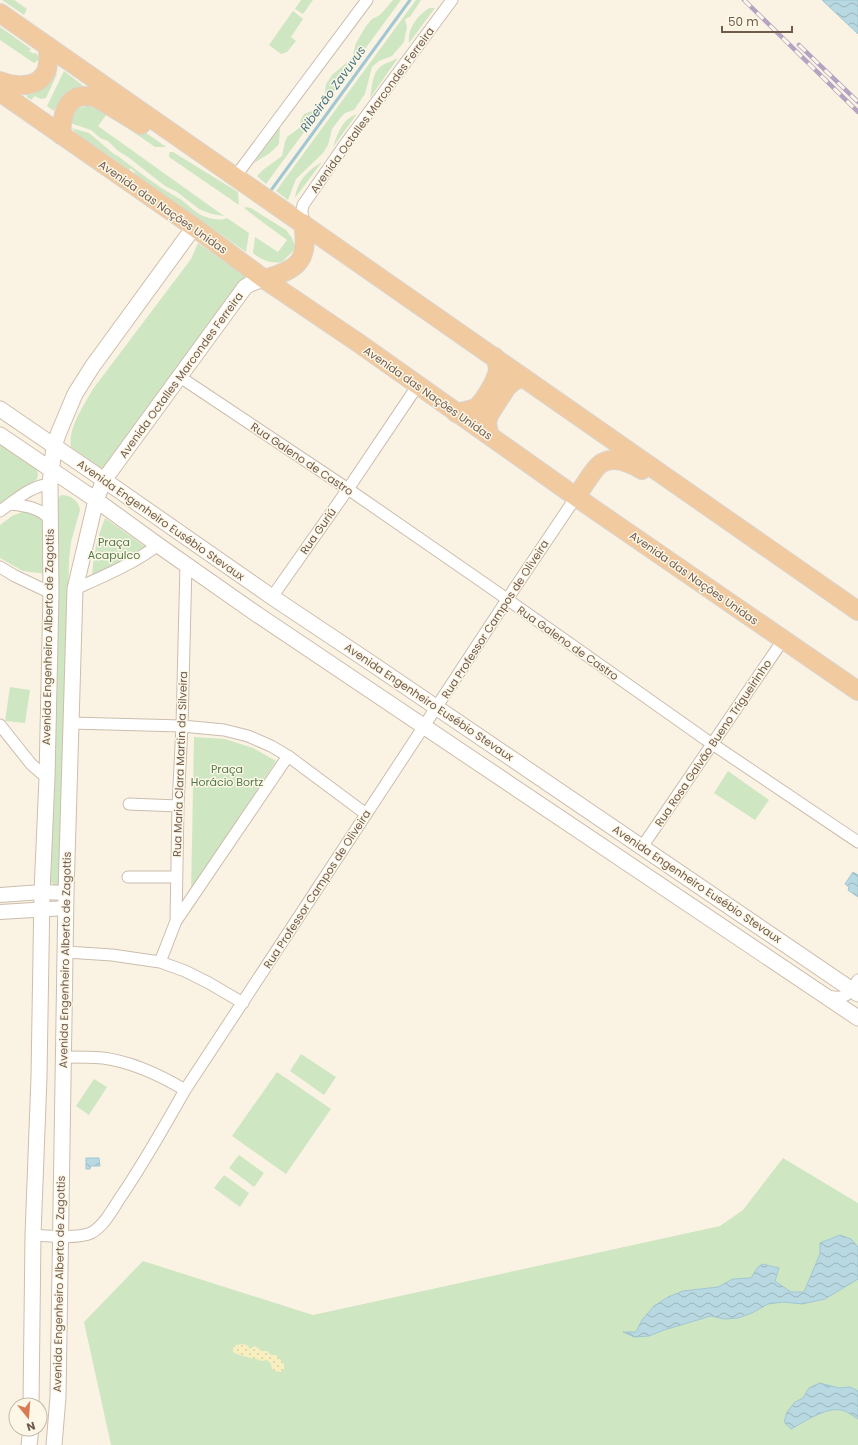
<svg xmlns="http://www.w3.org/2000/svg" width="858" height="1445" font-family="Poppins,sans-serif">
<defs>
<pattern id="sand-dots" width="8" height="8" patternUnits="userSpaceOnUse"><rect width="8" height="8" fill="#f7efc0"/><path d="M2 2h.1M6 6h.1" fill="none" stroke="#d7cfa6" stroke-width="1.8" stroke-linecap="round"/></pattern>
<pattern id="water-waves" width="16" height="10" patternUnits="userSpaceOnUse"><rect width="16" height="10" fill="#b9d9e2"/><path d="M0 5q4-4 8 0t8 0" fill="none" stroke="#9bb3b9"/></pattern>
</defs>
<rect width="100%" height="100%" fill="#faf3e3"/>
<path fill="#cfe6c3" d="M 2,0 L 14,0 L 27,9 L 24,15 Z
M 301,0 L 313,0 L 303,14 L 295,9 Z
M 393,0 L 401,0 L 266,184 L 257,176 L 264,169 L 282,156 L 285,142 L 287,137 L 299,128 L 301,119 L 304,114 L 315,110 L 321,104 L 324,98 L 326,84 L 332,75 L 352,58 L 356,43 L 366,26 L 372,19 L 380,15 Z
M 416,0 L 421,0 L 410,17 L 407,18 L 405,20 L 407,27 L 404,42 L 392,56 L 379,61 L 372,67 L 365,94 L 354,110 L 345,113 L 341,117 L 332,129 L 328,145 L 323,153 L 296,179 L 288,200 L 276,191 Z
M 429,8 L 435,8 L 409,43 C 407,29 417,16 429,8 Z
M 293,11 L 303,19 L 291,37 L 296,41 L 287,52 L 281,54 L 269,45 Z
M 0,27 L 31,49 L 29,51 L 34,54 L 35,52 L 40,59 L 34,63 L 0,40 Z
M 398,58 L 370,98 C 372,89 372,73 380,67 C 385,63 393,61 398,58 Z
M 64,71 L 86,88 C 72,94 62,96 54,111 L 47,106 Z
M 55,72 L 57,74 L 46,98 L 41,99 L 35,96 L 31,100 L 27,97 L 27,95 L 36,92 Z
M 90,105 L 110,108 L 162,144 L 166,147 L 155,147 L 107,114 L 98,126 L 224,216 L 212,214 L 199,209 L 177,192 L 165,186 L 128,157 L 118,151 L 108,141 L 100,138 L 91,130 L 70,123 L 70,115 L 76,109 Z
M 357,114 L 333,147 C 338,133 342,119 357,114 Z
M 280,127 L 279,144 L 270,153 L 254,163 Z
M 72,128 L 89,133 L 114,154 L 118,156 C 139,172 158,187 180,199 C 188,204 194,212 203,216 C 211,219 219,221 227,218 L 249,233 L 246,252 L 134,174 L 135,172 L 130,168 L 129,170 L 77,134 Z
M 170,152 L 173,152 L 238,192 L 239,205 L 169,157 L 169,154 Z
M 322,162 L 295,198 C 297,181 308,170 322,162 Z
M 245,207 L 251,208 L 286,230 L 292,238 L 295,246 L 293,251 L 282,262 C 272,264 261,260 253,253 L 255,237 L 278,252 L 287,240 L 245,209 Z
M 198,243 L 250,280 L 110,467 L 102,469 L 71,447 C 68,428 84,405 93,389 L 191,259 Z
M 0,442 L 37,469 L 38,475 L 37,479 L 0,506 Z
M 61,495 C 71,495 79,501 80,510 L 71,542 L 69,560 L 61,884 L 58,886 L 54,885 L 51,882 L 57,611 L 58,498 Z
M 22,512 L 33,512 L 41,517 L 46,525 L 47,574 L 23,571 L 0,558 L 0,525 L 12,516 Z
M 105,518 L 148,549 L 92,578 C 93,555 97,539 105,518 Z
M 10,687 L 30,690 L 25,723 L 5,721 Z
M 194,737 L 225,739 L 253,748 L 276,761 L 191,892 Z
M 728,771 L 769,800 L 755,820 L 714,793 Z
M 301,1054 L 336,1077 L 324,1095 L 290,1071 Z
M 277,1072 L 331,1109 L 286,1174 L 232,1136 Z
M 94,1079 L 107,1087 L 89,1115 L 76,1106 Z
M 239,1155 L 264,1173 L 254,1187 L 229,1168 Z
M 783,1158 L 858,1203 L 858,1445 L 111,1445 L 84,1322 L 143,1261 L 313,1315 L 720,1226 L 743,1210 Z
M 224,1175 L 249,1193 L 240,1207 L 214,1188 Z"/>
<path fill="url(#sand-dots)" d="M 242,1344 L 247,1345 L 250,1349 L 255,1346 L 262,1351 L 267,1351 L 271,1355 L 276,1355 L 284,1364 L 284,1369 L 281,1372 L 275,1371 L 272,1369 L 271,1364 L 267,1360 L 261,1361 C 252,1357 242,1357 233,1352 L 233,1348 L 236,1345 Z"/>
<path fill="url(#water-waves)" stroke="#a0c7d3" d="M 822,0 L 858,0 L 858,34 Z
M 853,872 L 858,875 L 858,897 L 848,890 L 849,887 L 845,884 Z
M 86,1158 L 99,1158 L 100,1166 L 91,1166 L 90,1169 L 86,1169 Z
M 840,1235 L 851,1239 L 858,1247 L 858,1279 L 825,1299 L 802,1304 L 783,1302 L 768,1304 L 752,1313 L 738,1318 L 724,1319 L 711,1316 L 664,1330 L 649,1336 L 634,1337 L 623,1332 L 636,1332 L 642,1320 L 654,1306 L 668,1297 L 683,1291 L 718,1287 L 733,1279 L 751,1278 L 757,1268 L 762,1264 L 779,1268 L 775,1281 L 791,1292 L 804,1292 L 820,1254 L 820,1243 Z
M 820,1383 L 839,1388 L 850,1387 L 858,1391 L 858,1419 C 853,1416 847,1411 841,1410 C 826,1407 804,1422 791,1429 L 784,1422 L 787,1412 L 795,1402 L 803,1398 L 809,1388 Z"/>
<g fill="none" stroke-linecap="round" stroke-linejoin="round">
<path stroke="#a0c7d3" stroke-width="3" d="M 272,189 L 410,0"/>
<g stroke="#ccbdad" stroke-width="13">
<path id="minor" d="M 235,177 L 367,0
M 303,223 L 302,211 L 303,205 L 346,143 L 452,0
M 180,377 L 348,489 L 494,590 L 705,739 L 858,842
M 10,504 C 25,506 38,507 49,518
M 0,511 C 16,500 30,486 50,484
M 0,567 L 15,576 L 51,593
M 75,589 C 104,576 133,564 158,545
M 272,597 L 348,489 L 418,385
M 71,723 L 182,726 L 224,730 L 248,736 L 271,746 L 288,756 L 366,814
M 0,725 L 31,764 L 47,778
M 129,804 L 178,806
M 642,847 L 783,640
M 128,877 L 176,877
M 176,921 L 288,756
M 66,952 L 112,955 L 160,962 L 185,971 L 209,983 L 243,1003
M 160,962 L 176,921 L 178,806 L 182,726 L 186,564
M 827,996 C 846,1000 848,995 858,980
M 63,1057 C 76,1057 90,1057 103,1058 C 133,1062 160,1075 185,1090
M 33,1235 C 48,1236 78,1239 91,1233 C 104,1226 112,1210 120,1198 C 144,1163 164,1127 185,1090 L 514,589 L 576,497"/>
</g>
<g stroke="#ccbdad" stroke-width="16">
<path id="tertiary" d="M 0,895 L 42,892 L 66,893
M 0,912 L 66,908"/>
</g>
<g stroke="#cfbdab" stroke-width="17">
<path id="secondary" d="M 0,409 L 104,480 L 272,597 L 371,663 L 858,994
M 0,435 L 96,500 L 158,545 L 258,615 L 858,1018
M 31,1405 L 33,1235 L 39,1077 L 42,892 L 47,778 L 51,593 L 50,484 L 54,446 L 59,432 L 75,394 L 92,367 L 194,227
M 29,1445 L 31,1429
M 54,1445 L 58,1397 L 66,893 L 75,589 L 96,500 L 104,480 L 245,287 L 250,284 L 264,279"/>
</g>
<g stroke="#dad4d0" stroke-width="20">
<path id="trunk" d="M 0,13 L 858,611
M 0,81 C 16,87 40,89 47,69 C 49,62 48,53 48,46
M 0,92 L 194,227 L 264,279 L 360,344 L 576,497 L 858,691
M 61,135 C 62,115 66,91 93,97 C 98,98 103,102 107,104 C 118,111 130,118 141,125
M 264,279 C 300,269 309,260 303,223
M 456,413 C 463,411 472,411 478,406 C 485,399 497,380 498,369 C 498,365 496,361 495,357
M 489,435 L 487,422 L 489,415 L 507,387 L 514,381 L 523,377
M 576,497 C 582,489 591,473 598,466 C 611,454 629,462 642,470"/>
</g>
<use href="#minor" stroke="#fff" stroke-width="11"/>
<use href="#tertiary" stroke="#fff" stroke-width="14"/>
<use href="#secondary" stroke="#fff" stroke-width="15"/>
<use href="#trunk" stroke="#f2ca9f" stroke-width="18"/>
<g stroke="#b6a3c2" stroke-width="4.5">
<path id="rail" d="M 744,0 L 858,112
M 799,45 L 858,102"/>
</g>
<use href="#rail" stroke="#fdf7e8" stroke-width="3" stroke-dasharray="9" stroke-linecap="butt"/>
</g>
<g text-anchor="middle" stroke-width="3" stroke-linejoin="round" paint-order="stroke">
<g font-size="11" fill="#705b4b" stroke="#fdf7e8">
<text transform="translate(372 110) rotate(-54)" y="4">Avenida Octalles Marcondes Ferreira</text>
<text transform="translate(163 207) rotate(35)" y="4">Avenida das Nações Unidas</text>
<text transform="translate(181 375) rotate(-54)" y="4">Avenida Octalles Marcondes Ferreira</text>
<text transform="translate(428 393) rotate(35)" y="4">Avenida das Nações Unidas</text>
<text transform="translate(302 459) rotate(34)" y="4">Rua Galeno de Castro</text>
<text transform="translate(161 520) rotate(35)" y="4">Avenida Engenheiro Eusébio Stevaux</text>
<text transform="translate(318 531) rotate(-55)" y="4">Rua Guriú</text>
<text transform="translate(694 578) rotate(35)" y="4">Avenida das Nações Unidas</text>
<text transform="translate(495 619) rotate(-57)" y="4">Rua Professor Campos de Oliveira</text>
<text transform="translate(48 637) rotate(-89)" y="4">Avenida Engenheiro Alberto de Zagottis</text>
<text transform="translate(568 643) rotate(35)" y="4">Rua Galeno de Castro</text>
<text transform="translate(429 702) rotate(34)" y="4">Avenida Engenheiro Eusébio Stevaux</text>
<text transform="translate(713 743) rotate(-56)" y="4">Rua Rosa Galvão Bueno Trigueirinho</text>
<text transform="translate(180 764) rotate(-88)" y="4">Rua Maria Clara Martin da Silveira</text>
<text transform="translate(697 884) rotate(34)" y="4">Avenida Engenheiro Eusébio Stevaux</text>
<text transform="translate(317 889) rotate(-57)" y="4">Rua Professor Campos de Oliveira</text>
<text transform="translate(65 960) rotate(-89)" y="4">Avenida Engenheiro Alberto de Zagottis</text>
<text transform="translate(59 1284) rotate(-89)" y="4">Avenida Engenheiro Alberto de Zagottis</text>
</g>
<g font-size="11" fill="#537a47" stroke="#fdf7e8">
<text x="114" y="546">Praça<tspan x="114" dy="13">Acapulco</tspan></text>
<text x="227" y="773">Praça<tspan x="227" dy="13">Horácio Bortz</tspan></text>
</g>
<g font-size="12" font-style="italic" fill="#477481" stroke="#fdf7e8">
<text transform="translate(333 89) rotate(-54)" y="4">Ribeirão Zavuvus</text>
</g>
</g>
<g transform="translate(28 1417) rotate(163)"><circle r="19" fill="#fdf7e8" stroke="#c5b9a9"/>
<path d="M0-3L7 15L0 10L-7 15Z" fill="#db7951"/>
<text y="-6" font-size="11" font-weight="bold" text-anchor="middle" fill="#705b4b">N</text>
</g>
<path d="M722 26v6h70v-6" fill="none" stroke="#705b4b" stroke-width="2"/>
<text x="728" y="26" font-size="12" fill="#705b4b" stroke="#fdf7e8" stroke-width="3" paint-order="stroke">50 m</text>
</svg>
